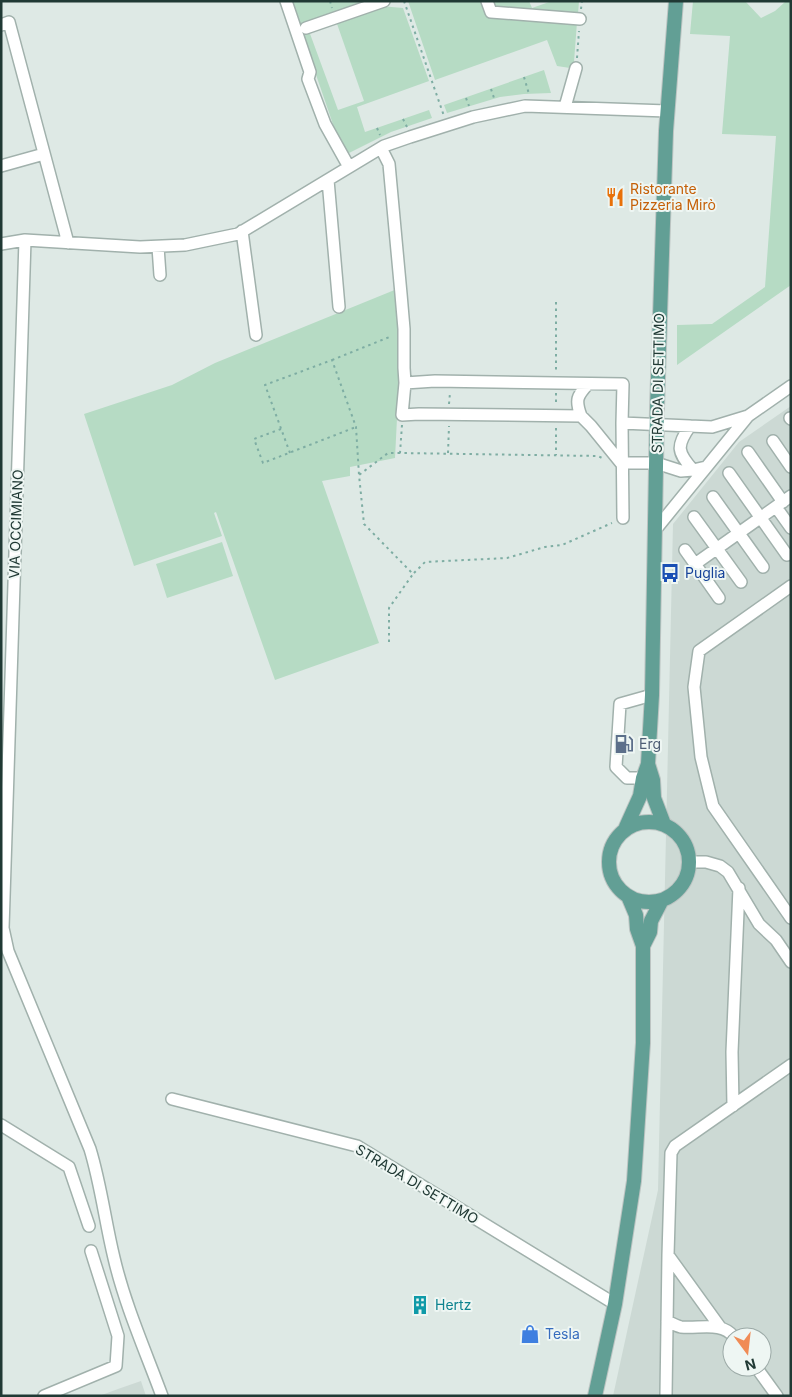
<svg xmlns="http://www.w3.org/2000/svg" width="792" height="1397" font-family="Inter,sans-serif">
<rect width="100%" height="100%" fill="#dee9e5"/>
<path fill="#ccd9d4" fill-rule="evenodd" d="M 791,406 L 791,1396 L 613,1396 L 658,1190 L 673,524 L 739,442 ZM 732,1337 L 762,1337 L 762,1367 L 732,1367 Z
M 141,1381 L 146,1396 L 99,1396 L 118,1389 Z"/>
<path fill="#b6dbc4" d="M 291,1 L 374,1 L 300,27 Z
M 408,1 L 483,1 L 489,16 L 577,22 L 574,62 L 570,68 L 557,66 L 547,40 L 435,80 Z
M 490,1 L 529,1 L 532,8 L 552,1 L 579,1 L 578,14 L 493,9 Z
M 693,1 L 745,1 L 761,18 L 775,11 L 785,2 L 784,1 L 791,1 L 791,285 L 677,365 L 677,325 L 712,324 L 765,287 L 776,136 L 722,134 L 730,36 L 690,34 Z
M 380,6 L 403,8 L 429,81 L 357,107 L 365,132 L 429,110 L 432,118 L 391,132 L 347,154 L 335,130 L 302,34 L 309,31 L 338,110 L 364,101 L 336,21 Z
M 544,70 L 551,93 L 524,94 L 500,97 L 447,113 L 444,105 Z
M 397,289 L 401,339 L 395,458 L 350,467 L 350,476 L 322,481 L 379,643 L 275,680 L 216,512 L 214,513 L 222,536 L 134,566 L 84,414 L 172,385 L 215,363 Z
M 222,542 L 233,576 L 167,598 L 156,564 Z"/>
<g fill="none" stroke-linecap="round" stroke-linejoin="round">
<g stroke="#a1b1ac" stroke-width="14">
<path id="minor" d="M 286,1 L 310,72 L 308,79 L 325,124 L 349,167
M 487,1 L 491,12 L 580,19
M 1,25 L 9,22 L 68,243
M 306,28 L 384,1
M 565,107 L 576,68
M 381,148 L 389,164 L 401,294 L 404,329 L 404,368 L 405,383
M 1,166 L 44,154
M 328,180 L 339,307
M 242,231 L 256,335
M 1,244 L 25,240 L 140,247 L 185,245 L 238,234 L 384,146 L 410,137 L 473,117 L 525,106 L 667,111
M 158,247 L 160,275
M 581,416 C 575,400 577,396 588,384
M 790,418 L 791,419
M 622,423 L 623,518
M 690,426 C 676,446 677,452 693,470
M 773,441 L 791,467
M 748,452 L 783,502
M 706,467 L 693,470 L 681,471 L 656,463 L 621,463 L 591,426 L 581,416 L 419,414 L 402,415 L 405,383 L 435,381 L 623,384 L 622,423 L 712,427 L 748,416
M 729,473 L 787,555
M 713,497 L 763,567
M 776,507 L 791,528
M 694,517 L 741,582
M 656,529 L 748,416 L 791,386
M 685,550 L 695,564 L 791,496
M 695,564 L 719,598
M 791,586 L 699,651 L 694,687 L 701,757 L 713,806 L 791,918
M 643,778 L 627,778 L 616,767 L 620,704 L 652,695
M 689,862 L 706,862 L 720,866 L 728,872 L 759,924 L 776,940 L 791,962
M 1,928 L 3,928 L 8,951 L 90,1149 C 101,1185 105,1221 114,1258 C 125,1305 145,1350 162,1396
M 3,928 L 25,240
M 172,1099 L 357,1146 L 615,1304
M 733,1106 L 732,1052 L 739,888
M 1,1125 L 69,1167 L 89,1226
M 668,1255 L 720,1327
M 667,1321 C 671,1323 676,1326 681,1327 C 699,1329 722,1321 734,1337
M 756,1367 L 777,1396
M 44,1396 L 116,1366 L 118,1336 L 91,1251
M 666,1396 L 668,1255 L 671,1153 L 675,1146 L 791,1065"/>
</g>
<g stroke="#bcc4c2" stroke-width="16">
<path id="major" d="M 648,764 L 653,780 L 654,798 L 664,824
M609 862a40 40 0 1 1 80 0a40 40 0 1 1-80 0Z
M 626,827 L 640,796 L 643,778 L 648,764 L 652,695 L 657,409 L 666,131 L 676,1
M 643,946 L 650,932 L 651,921 L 662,900
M 595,1396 L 615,1304 L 634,1181 L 643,1043 L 643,946 L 637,929 L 636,915 L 628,896"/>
</g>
<path stroke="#7eada3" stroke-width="2" stroke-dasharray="2.5 4" stroke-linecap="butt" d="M 330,1 L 332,8
M 404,1 L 444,116
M 581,9 L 582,1
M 577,58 L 579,31
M 524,77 L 529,94
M 491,89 L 495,101
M 466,98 L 469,106
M 403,119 L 407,127
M 377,128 L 380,135
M 556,302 L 556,373
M 332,360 L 392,336
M 556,393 L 556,406
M 449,404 L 450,393
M 402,425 L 400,453 L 598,456 L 602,458
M 556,428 L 556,455
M 281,429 L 254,439 L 263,463 L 356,427
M 290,453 L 265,385 L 332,360 L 356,427 L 359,475
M 400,453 L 388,453 L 359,475 L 364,524 L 413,574 L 425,562 L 507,558 L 545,547 L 562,545 L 612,523
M 448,453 L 449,426
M 389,642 L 389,608 L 413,574"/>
<use href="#minor" stroke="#fff" stroke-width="11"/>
<use href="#major" stroke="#629f95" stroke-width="14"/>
</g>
<defs>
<g id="restaurant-bare" transform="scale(1.5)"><path d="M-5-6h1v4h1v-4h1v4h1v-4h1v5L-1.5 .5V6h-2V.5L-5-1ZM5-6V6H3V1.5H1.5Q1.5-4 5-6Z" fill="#e8710a" stroke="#eef6f3" stroke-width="2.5" paint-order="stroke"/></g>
<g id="bus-bare" transform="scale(1.5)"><path d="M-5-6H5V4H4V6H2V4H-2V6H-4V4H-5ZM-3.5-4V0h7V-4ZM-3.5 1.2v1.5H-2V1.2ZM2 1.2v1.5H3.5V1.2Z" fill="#1a4fb4" stroke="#eef6f3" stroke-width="2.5" paint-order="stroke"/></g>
<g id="fuel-bare" transform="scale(1.5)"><path d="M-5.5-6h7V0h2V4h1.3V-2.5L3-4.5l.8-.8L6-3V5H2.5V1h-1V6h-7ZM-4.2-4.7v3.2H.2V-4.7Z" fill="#5c6f8a" stroke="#eef6f3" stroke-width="2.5" paint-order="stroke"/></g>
<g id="building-bare" transform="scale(1.5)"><path d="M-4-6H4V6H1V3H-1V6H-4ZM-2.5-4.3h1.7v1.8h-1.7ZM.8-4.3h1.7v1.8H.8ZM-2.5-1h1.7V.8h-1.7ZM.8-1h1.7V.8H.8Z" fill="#0f9aa8" stroke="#eef6f3" stroke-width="2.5" paint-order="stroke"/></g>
<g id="shop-bare" transform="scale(1.5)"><path d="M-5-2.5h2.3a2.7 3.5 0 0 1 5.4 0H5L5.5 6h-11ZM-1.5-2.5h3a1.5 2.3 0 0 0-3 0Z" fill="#3f7fe0" stroke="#eef6f3" stroke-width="2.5" paint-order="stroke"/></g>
</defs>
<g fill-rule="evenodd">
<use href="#restaurant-bare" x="615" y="197"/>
<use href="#bus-bare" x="670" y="573"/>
<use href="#fuel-bare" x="624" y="744"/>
<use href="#building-bare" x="420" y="1305"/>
<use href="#shop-bare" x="530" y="1334"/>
</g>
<g text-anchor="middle" stroke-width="4" stroke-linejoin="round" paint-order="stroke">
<g font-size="14" fill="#c56008" stroke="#eef6f3" text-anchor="start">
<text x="630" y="194">Ristorante<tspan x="630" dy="16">Pizzeria Mirò</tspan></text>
</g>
<g font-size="14" fill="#203934" stroke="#eef6f3">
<text transform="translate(658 383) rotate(-89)" y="5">STRADA DI SETTIMO</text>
<text transform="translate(16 524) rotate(-88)" y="5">VIA OCCIMIANO</text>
<text transform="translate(417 1184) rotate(31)" y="5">STRADA DI SETTIMO</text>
</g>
<g font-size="14" fill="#164399" stroke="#eef6f3" text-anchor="start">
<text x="685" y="578">Puglia</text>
</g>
<g font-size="14" fill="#4e5e75" stroke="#eef6f3" text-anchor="start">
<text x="639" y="749">Erg</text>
</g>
<g font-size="14" fill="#0d838f" stroke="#eef6f3" text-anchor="start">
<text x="435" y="1310">Hertz</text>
</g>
<g font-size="14" fill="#366cbe" stroke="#eef6f3" text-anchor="start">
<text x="545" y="1339">Tesla</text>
</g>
</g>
<rect width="792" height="1397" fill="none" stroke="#203934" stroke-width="5"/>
<g transform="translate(747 1352) rotate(165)"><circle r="24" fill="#eef6f3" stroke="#9caaa7"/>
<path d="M0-4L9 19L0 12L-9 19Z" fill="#f08b55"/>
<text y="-8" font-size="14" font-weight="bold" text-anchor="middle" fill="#203934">N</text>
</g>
</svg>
